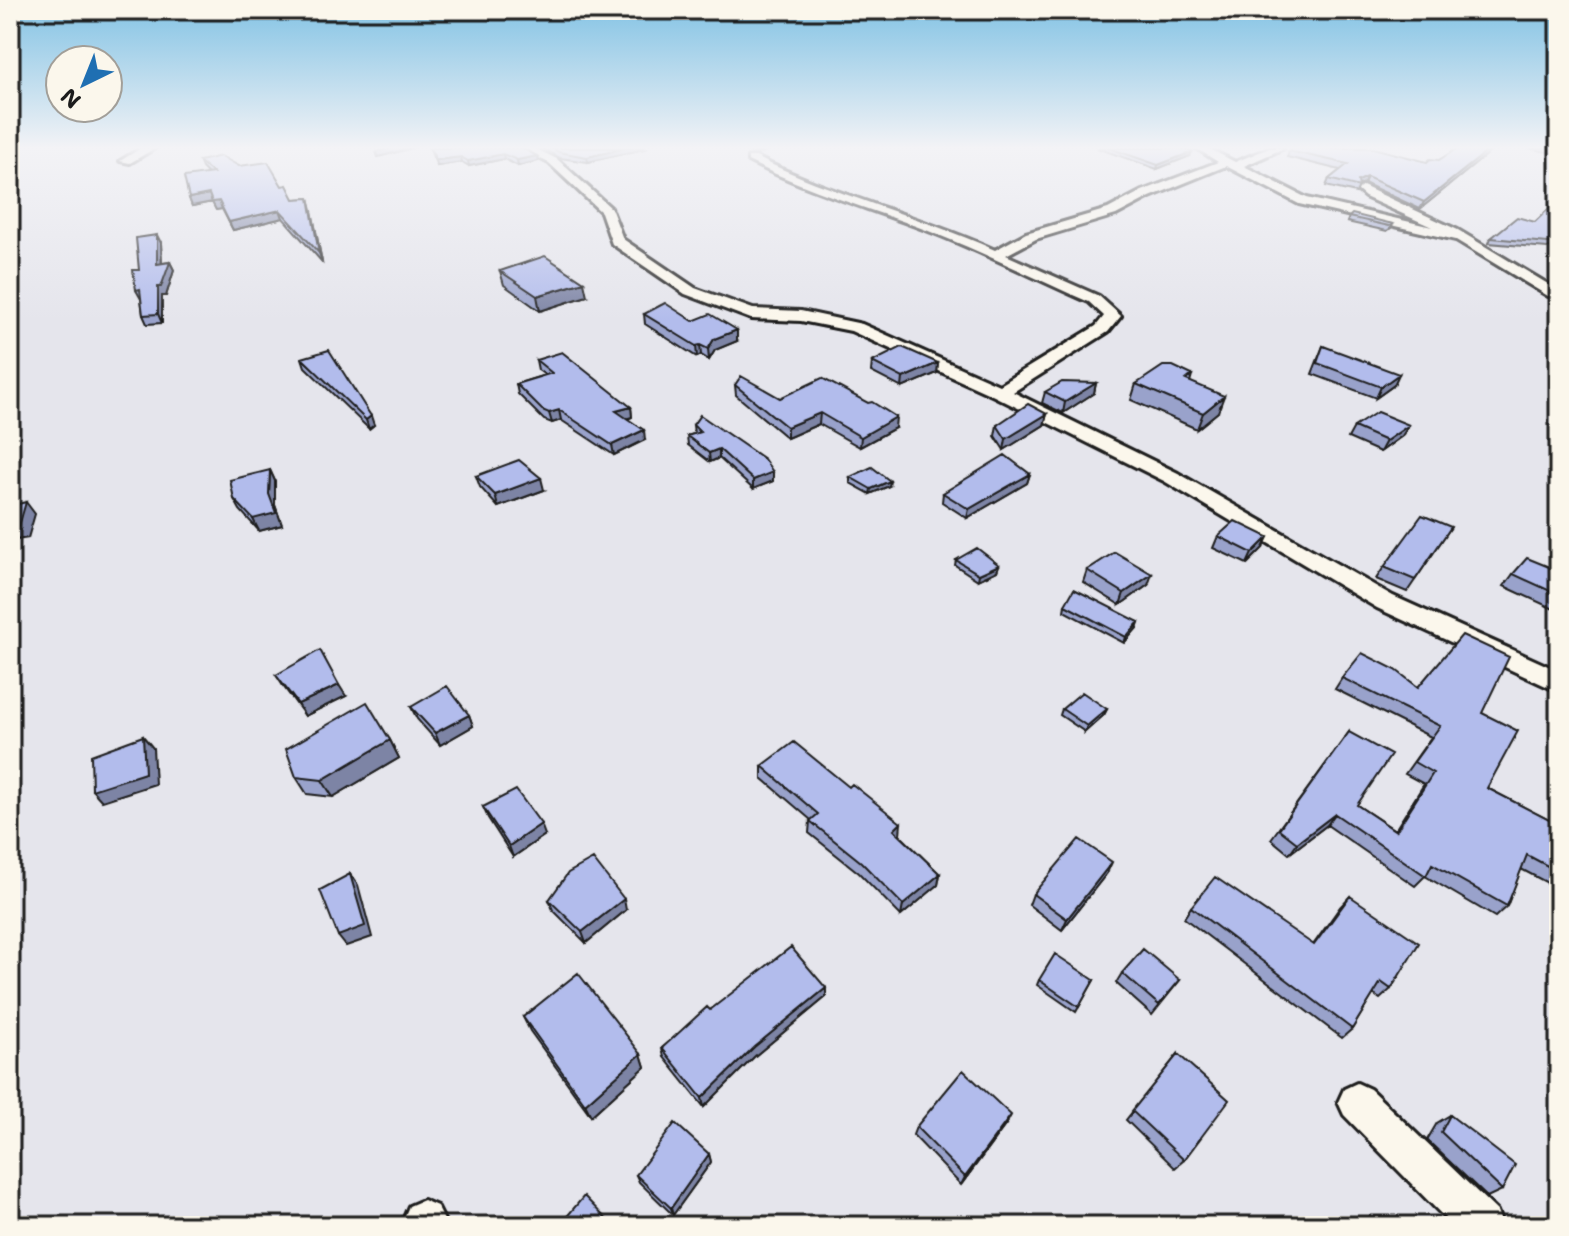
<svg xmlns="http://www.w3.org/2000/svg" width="1569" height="1236" font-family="'Shantell Sans',sans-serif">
<rect width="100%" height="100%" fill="#e5e5ec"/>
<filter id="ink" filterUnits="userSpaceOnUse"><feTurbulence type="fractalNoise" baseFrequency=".0125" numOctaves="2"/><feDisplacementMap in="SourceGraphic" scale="16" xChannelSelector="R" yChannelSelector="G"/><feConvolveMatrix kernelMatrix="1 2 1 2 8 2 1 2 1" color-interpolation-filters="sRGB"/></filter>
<g filter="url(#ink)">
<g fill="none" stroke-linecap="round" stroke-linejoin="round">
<g stroke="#1c1c1c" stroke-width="6">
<path id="street" d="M 141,148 L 155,148 L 130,163 L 120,161 Z
M 519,148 L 534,148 L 557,159 L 611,208 L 623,239 L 695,288 L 753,309 L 801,311 L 862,324 L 999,385 L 1096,326 L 1104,316 L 1089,302 C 1034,278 981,251 926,230 C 866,207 805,190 748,161 L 748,157 L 756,157 C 833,195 917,215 995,250 L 1026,233 L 1108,209 L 1142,191 L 1218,162 L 1196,148 L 1208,148 L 1235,162 L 1269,148 L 1284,148 L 1244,166 L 1307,198 L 1432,227 L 1365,197 L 1357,190 L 1363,186 L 1458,230 L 1558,290 L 1559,295 L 1548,296 L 1456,240 L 1299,204 L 1226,166 L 1150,197 L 1116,215 L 1036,239 L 1006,255 L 1099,296 L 1121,316 L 1108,332 L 1013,392 L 1178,473 L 1393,596 L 1559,671 L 1559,692 L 1377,608 L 1164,481 L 994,396 L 851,331 L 801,321 L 751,319 L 685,294 L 612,244 L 601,212 L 549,163 Z
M 1357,1083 L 1370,1089 L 1497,1211 L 1503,1226 L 1453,1226 L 1344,1115 L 1338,1102 L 1344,1089 Z
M 423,1200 L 437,1206 L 447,1226 L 405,1226 L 403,1220 L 409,1206 Z"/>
</g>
<use href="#street" fill="#fbf7ec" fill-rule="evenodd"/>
</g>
<path fill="#99a2cb" stroke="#1c1c1c" stroke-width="2" d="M 429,148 L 522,148 L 537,156 L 538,161 L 518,166 L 504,159 L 469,166 L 462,162 L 437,166 Z
M 541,148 L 648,148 L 588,162 L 560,158 Z
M 735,148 L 774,148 L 757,154 Z
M 1097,148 L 1179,148 L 1190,156 L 1157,169 Z
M 1458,148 L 1495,148 L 1420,209 L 1364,183 L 1359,186 L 1356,193 L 1326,186 L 1329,179 L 1340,170 L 1287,157 L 1289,151 L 1427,162 L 1439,160 Z
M 1527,148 L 1558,148 L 1552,153 Z
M 199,161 L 239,166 L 282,186 L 294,199 L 309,198 L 311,206 L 322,262 L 283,218 L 233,230 L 222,209 L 216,210 L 212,202 L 192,206 L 189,198 L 208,174 L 202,168 Z
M 1559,199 L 1559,249 L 1489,243 L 1491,238 L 1535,222 Z
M 1349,217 L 1393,224 L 1391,228 L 1387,231 L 1347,222 Z
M 161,243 L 162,263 L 170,262 L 174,270 L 166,296 L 162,296 L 162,323 L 147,324 L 143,315 L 141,299 L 136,290 L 139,270 Z
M 500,271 L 587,296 L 540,311 L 504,285 Z
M 644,314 L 693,321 L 737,341 L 715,350 L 709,360 L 701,355 L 697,357 L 645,324 Z
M 1323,346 L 1394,385 L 1376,398 L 1312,374 Z
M 302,358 L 374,425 L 369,429 L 305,367 Z
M 536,360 L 631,407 L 632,417 L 627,419 L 645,440 L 614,455 L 561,420 L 552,423 L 544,420 L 518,394 L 516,384 L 545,375 L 538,370 Z
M 872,362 L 938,363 L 937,373 L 902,388 L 871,372 Z
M 1192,375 L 1190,382 L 1218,412 L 1197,429 L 1131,400 L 1136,384 Z
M 1096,383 L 1094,393 L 1063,413 L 1042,403 L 1045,392 Z
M 735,385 L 780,398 L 895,428 L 860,447 L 819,424 L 787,438 L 736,395 Z
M 1047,414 L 1044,425 L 1004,450 L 995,436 L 997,425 Z
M 693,425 L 773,472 L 773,481 L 753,489 L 719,458 L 710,462 L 688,445 L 687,436 L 694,434 Z
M 1354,427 L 1402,436 L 1380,452 L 1348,438 Z
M 270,470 L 275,481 L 275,505 L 282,525 L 259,531 L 240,510 L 234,499 Z
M 1030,474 L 1027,483 L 967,518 L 942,502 L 943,493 Z
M 476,476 L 544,490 L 498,507 L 480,487 Z
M 850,477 L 889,486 L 870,494 L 850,483 Z
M 1451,527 L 1407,592 L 1376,579 L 1384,567 Z
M 1218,536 L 1263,548 L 1247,564 L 1213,548 Z
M 956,560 L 999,565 L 997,571 L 978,580 L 955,565 Z
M 1087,570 L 1148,585 L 1120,605 L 1083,582 Z
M 1559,571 L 1559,607 L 1556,610 L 1504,586 L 1513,574 Z
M 1065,605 L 1139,622 L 1137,628 L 1124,643 L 1064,611 Z
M 276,675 L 346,696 L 305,716 L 283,686 Z
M 1342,678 L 1418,687 L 1482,713 L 1487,788 L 1559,825 L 1559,889 L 1521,869 L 1507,906 L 1495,917 L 1425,876 L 1415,886 L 1327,825 L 1289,854 L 1271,839 L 1349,732 L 1357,805 L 1395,830 L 1424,784 L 1405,774 L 1431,737 L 1335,689 Z
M 411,707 L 469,715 L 473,726 L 440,745 L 417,719 Z
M 1062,709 L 1107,709 L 1104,715 L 1085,732 L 1060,715 Z
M 390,740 L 399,758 L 333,797 L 307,794 L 296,777 Z
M 762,766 L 900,835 L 940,874 L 938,885 L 901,916 L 859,873 L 809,833 L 810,821 L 811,820 L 762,778 Z
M 483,807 L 545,835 L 513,857 L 488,818 Z
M 1107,873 L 1062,930 L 1029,905 L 1033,894 Z
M 1350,896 L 1391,989 L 1380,999 L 1373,994 L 1352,1029 L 1342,1038 L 1184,918 L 1191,907 L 1313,945 L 1340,907 Z
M 549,900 L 626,910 L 586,943 L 553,910 Z
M 1122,973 L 1180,980 L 1152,1015 L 1116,983 Z
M 1039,980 L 1094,980 L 1076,1012 L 1037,985 Z
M 826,988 L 826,997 L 755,1056 L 704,1107 L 664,1057 L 662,1048 L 710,1010 Z
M 523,1017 L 641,1054 L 645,1067 L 591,1116 L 530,1031 Z
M 1178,1054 L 1184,1160 L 1175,1168 L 1126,1120 Z
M 1450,1115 L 1502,1190 L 1487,1197 L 1427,1140 L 1437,1123 Z
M 1007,1123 L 961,1185 L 913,1135 L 916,1127 Z
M 709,1154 L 711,1162 L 673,1215 L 639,1182 L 636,1175 Z"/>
<path fill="#7d84a5" stroke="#1c1c1c" stroke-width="2" d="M 391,148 L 413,148 L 378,157 L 376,152 Z
M 625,148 L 648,148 L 588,162 L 587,157 Z
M 758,148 L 774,148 L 757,154 L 756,149 Z
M 1491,148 L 1495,148 L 1420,209 L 1424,202 Z
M 1192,152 L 1190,156 L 1157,169 L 1158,165 Z
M 503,154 L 504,159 L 469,166 L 468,161 Z
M 537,156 L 538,161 L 518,166 L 517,160 Z
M 461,157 L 462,162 L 437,166 L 436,160 Z
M 1367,177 L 1364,183 L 1358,186 L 1358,181 Z
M 209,194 L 212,202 L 192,206 L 189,198 Z
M 309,198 L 311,206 L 322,262 L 319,253 Z
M 219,201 L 222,209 L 216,210 L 212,202 Z
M 280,210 L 283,218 L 233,230 L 229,222 Z
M 157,235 L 161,243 L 162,272 L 157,264 Z
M 170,262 L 174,270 L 166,296 L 162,296 L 162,323 L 158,314 L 158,287 Z
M 584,282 L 587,296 L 540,311 L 537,296 Z
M 737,330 L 737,341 L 715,350 L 709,360 L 708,349 L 714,339 Z
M 700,345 L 701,355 L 697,357 L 696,346 Z
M 938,363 L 937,373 L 902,388 L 903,378 Z
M 1399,374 L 1394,385 L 1376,398 L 1381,387 Z
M 1096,383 L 1094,393 L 1063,413 L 1065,402 Z
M 1224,396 L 1218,412 L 1197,429 L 1203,413 Z
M 631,407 L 632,417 L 618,421 L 616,411 Z
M 559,410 L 561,420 L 552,423 L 549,413 Z
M 820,413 L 819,424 L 787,438 L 787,427 Z
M 1047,414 L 1044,425 L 1004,450 L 1006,439 Z
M 371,416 L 374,425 L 369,429 L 366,420 Z
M 896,417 L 895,428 L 860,447 L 861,437 Z
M 1409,425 L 1402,436 L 1380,452 L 1386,441 Z
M 644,430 L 645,440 L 614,455 L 612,445 Z
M 719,449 L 719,458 L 710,462 L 709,453 Z
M 270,470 L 275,481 L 275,505 L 282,525 L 259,531 L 253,519 L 269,494 Z
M 773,472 L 773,481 L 753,489 L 753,480 Z
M 1030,474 L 1027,483 L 967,518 L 969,509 Z
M 541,478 L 544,490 L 498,507 L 495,495 Z
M 890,481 L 889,486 L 870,494 L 871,489 Z
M 26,502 L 35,514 L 28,538 L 10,541 L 10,528 Z
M 1268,537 L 1263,548 L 1247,564 L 1252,553 Z
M 999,565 L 997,571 L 978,580 L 979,574 Z
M 1152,574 L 1148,585 L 1120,605 L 1124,593 Z
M 1139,622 L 1137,628 L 1124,643 L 1126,637 Z
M 339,685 L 346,696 L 305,716 L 298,704 Z
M 1107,709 L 1104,715 L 1085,732 L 1087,726 Z
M 469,715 L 473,726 L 440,745 L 435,733 Z
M 143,736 L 153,748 L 155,784 L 102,801 L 92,790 Z
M 390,740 L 399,758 L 333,797 L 322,780 Z
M 1335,814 L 1327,825 L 1289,854 L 1297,843 Z
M 901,823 L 900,835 L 892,842 L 894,830 Z
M 541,824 L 545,835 L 513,857 L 509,846 Z
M 1112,862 L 1107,873 L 1062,930 L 1067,919 Z
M 350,874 L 358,885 L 372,937 L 346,946 L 338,936 Z
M 940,874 L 938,885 L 901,916 L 903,905 Z
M 624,899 L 626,910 L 586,943 L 582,932 Z
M 826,988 L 826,997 L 755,1056 L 704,1107 L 702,1098 L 754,1047 Z
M 641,1054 L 645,1067 L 591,1116 L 585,1104 Z
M 1011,1115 L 1007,1123 L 961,1185 L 965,1177 Z
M 709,1154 L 711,1162 L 673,1215 L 671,1208 Z"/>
<path fill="#b2bcec" stroke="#1c1c1c" stroke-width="2" d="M 430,148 L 522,148 L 537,156 L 517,160 L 503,154 L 468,161 L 461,157 L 436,160 Z
M 551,148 L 625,148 L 587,157 L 559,152 Z
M 1109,148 L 1179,148 L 1192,152 L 1158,165 Z
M 1294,148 L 1373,148 L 1427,162 L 1430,159 L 1439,160 L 1458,148 L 1491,148 L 1424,202 L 1367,177 L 1358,181 L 1359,187 L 1329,179 L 1348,164 L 1289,151 Z
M 221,156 L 239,166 L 268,162 L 282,186 L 287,185 L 294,199 L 309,198 L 319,253 L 280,210 L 229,222 L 219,201 L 212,202 L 209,194 L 189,198 L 184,177 L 213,173 L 199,161 Z
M 1559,199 L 1559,244 L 1491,238 L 1517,217 L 1535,222 Z
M 1352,214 L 1393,224 L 1389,226 L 1349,217 Z
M 157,235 L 157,264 L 170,262 L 161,287 L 158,287 L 158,314 L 143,315 L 140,289 L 136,290 L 133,270 L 139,270 L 136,238 Z
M 545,256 L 584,282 L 537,296 L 500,271 Z
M 665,303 L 693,321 L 710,314 L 737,330 L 714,339 L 708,349 L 700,345 L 696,346 L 644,314 Z
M 1323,346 L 1399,374 L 1381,387 L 1317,363 Z
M 902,347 L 938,363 L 903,378 L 872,362 Z
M 329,350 L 371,416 L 366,420 L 302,358 Z
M 562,352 L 631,407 L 616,411 L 644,430 L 612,445 L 559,410 L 549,413 L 542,410 L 516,384 L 552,373 L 536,360 Z
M 1163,366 L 1173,366 L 1192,375 L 1186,380 L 1224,396 L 1203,413 L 1136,384 Z
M 741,376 L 780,398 L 822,378 L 868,403 L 872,402 L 896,417 L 861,437 L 820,413 L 787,427 L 735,385 Z
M 1062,382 L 1096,383 L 1065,402 L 1045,392 Z
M 1028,404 L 1047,414 L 1006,439 L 997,425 Z
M 1377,412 L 1409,425 L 1386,441 L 1354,427 Z
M 700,415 L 764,459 L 773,472 L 753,480 L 719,449 L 709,453 L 687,436 L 700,432 L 693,425 Z
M 1005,455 L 1030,474 L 969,509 L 943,493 Z
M 519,460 L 541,478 L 495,495 L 476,476 Z
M 872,467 L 890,481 L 871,489 L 850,477 Z
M 270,470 L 269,494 L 276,513 L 253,519 L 234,499 L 230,480 Z
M 26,502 L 19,526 L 10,528 L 10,506 Z
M 1422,515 L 1451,527 L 1415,580 L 1384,567 Z
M 1235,521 L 1268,537 L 1252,553 L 1218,536 Z
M 977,548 L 999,565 L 979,574 L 956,560 Z
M 1115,552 L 1152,574 L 1124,593 L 1087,570 Z
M 1527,558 L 1559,571 L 1559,595 L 1513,574 Z
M 1074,589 L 1139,622 L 1126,637 L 1065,605 Z
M 1462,635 L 1509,657 L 1482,713 L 1518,731 L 1487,788 L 1559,825 L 1559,872 L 1527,855 L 1507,906 L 1432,864 L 1426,876 L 1335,814 L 1297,843 L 1279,829 L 1349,732 L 1391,755 L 1357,805 L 1396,831 L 1433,773 L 1414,762 L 1440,726 L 1342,678 L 1362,653 L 1396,670 L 1418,687 Z
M 320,650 L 339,685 L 298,704 L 276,675 Z
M 447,686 L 469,715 L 435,733 L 411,707 Z
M 1082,692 L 1107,709 L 1087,726 L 1062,709 Z
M 367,702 L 390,740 L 322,780 L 296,777 L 286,749 Z
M 143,736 L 145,773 L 92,790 L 91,755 Z
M 794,742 L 849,787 L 852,784 L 901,823 L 894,830 L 940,874 L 903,905 L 861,862 L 810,821 L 818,814 L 762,766 Z
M 516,790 L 541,824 L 509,846 L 483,807 Z
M 1079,839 L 1112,862 L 1067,919 L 1033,894 Z
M 593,859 L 624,899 L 582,932 L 549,900 L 568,873 Z
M 350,874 L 365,926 L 338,936 L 320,890 Z
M 1215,877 L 1314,945 L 1350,896 L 1419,943 L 1391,989 L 1381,982 L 1352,1029 L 1191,907 Z
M 791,947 L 826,988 L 754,1047 L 702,1098 L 662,1048 L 707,1007 L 710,1010 Z
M 1143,949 L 1180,980 L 1159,1005 L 1122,973 Z
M 1055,954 L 1094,980 L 1079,1007 L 1039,980 Z
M 578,973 L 641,1054 L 585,1104 L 523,1017 Z
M 1178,1054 L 1229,1100 L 1184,1160 L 1132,1111 Z
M 963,1070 L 1011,1115 L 965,1177 L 916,1127 Z
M 1450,1115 L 1515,1165 L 1502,1190 L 1441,1132 Z
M 675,1123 L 709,1154 L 671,1208 L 636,1175 Z
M 584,1196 L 613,1226 L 559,1226 Z"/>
</g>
<linearGradient id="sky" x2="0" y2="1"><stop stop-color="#81c2e4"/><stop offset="0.46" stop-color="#f3f3f6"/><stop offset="1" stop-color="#f3f3f6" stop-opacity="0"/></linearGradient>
<rect width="1569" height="321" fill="url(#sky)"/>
<rect width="1569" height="1236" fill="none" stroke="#fbf7ec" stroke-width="40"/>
<rect x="20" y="20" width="1529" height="1196" fill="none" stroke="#1c1c1c" stroke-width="3" filter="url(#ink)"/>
<g transform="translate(84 84) rotate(223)"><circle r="38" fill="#fbf7ec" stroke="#a29f99" stroke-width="2"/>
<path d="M0-6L14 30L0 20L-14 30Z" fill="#1f6fb2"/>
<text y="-12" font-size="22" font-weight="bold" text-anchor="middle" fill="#1c1c1c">N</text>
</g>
</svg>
